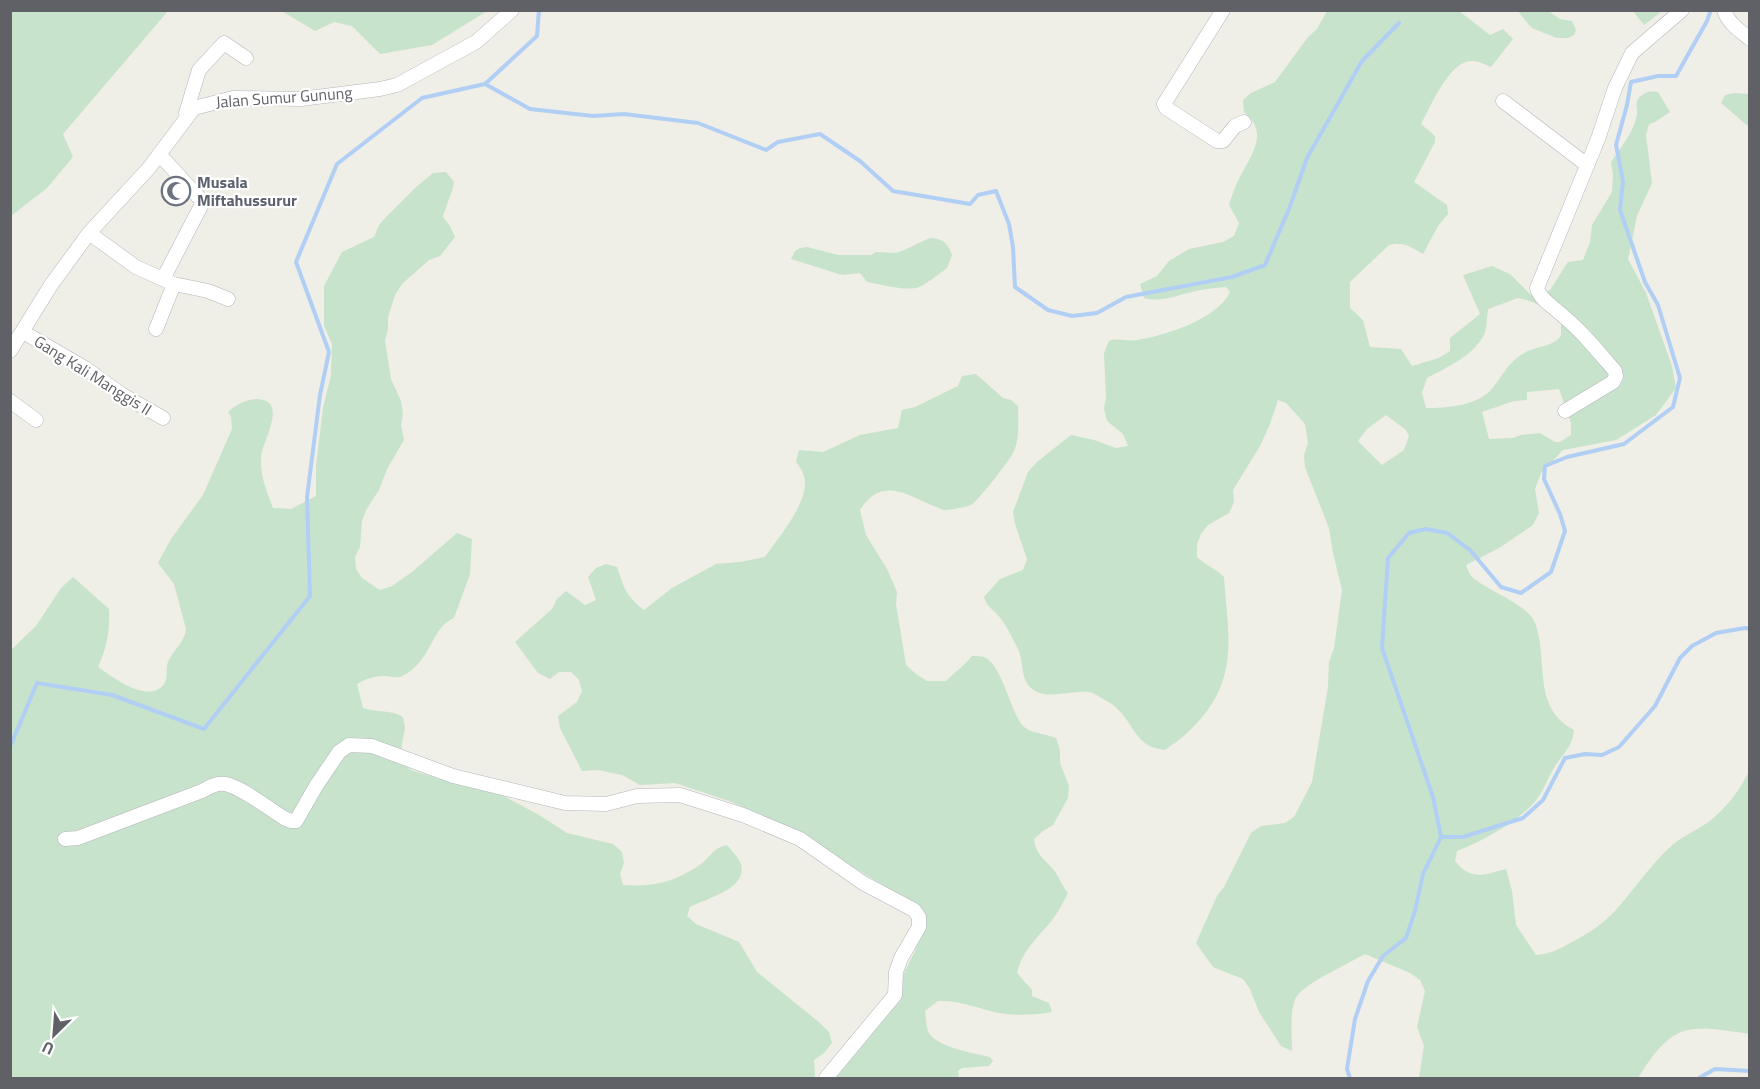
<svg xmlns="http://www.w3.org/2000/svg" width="1760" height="1089" font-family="'Titillium Web',sans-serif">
<rect width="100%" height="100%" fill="#efeee7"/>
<path fill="#c7e3cb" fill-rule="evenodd" d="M 11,10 L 168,11 L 63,134 L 73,157 L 47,188 L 11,216 Z
M 282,11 L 487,10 L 487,11 L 432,45 L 380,54 L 352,26 L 334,22 L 315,31 Z
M 1327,11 L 1459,11 L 1490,35 L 1503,29 L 1513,39 L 1491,67 C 1486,65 1478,61 1473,61 C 1450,59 1431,106 1421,124 L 1435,136 L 1435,142 L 1414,182 L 1447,205 L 1448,214 L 1438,226 L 1423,254 C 1411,247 1403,241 1389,245 L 1350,282 L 1350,308 L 1363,320 L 1370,347 L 1401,349 L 1412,366 L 1439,358 L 1450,351 L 1450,338 L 1480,314 L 1463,275 L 1492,266 L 1510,274 L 1532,296 L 1550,290 L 1568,262 L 1583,260 L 1590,242 L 1592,225 L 1612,192 L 1613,175 L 1611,162 C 1620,148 1634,132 1637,115 C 1638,108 1634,102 1640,97 C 1646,91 1651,91 1658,92 L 1670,112 L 1655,122 L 1649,124 L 1646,135 L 1652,183 L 1637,216 L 1628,259 L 1646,293 L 1672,366 L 1676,388 L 1656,415 L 1616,440 L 1563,450 L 1541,473 L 1535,489 L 1539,513 L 1533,525 L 1499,548 L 1466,565 C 1468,570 1469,574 1472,577 C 1486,590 1529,605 1535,623 C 1549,661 1531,707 1574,730 C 1573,745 1564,753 1555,766 C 1547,779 1543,794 1532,805 C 1512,825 1482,841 1457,851 L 1455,861 C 1471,881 1484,875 1506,869 L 1512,891 L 1516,925 L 1536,955 C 1550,954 1558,950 1570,943 C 1586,935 1602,925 1615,911 C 1633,891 1648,868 1668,849 C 1680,837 1696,831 1710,821 C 1726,808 1741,789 1749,771 L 1749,1034 C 1687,1024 1673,1022 1638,1078 L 1419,1078 L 1424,1046 L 1417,1027 L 1425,991 L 1420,980 L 1410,973 L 1365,954 C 1351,962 1306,983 1297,996 C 1289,1008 1292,1036 1292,1051 L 1281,1046 L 1259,1012 L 1250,989 L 1243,979 L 1213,967 L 1196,943 L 1217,896 L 1224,887 L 1251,833 L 1261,826 L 1285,823 L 1294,817 L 1312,782 L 1328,687 L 1329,662 L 1334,648 L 1342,590 L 1333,553 L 1329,528 L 1305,467 L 1304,455 L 1308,443 L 1305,424 L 1286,403 L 1278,400 L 1270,424 L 1260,446 L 1233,490 L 1234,502 L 1229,513 L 1208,525 L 1201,534 L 1197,544 L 1197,557 C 1205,565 1215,568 1224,577 C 1228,636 1240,679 1194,726 C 1186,735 1175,743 1165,750 C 1130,747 1135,715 1105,700 C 1100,697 1094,693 1089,692 C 1071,690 1045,701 1031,688 C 1020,678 1024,661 1018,649 C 1013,639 1005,622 997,614 C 990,607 987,606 984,597 L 1000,579 L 1023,570 L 1027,559 L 1015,524 L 1013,512 L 1028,472 L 1037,462 L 1071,435 L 1094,440 L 1116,448 L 1128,446 L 1123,434 L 1107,421 L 1104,408 L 1106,397 L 1104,353 L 1109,341 C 1119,337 1127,342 1137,340 C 1164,336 1218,319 1230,292 L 1226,287 C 1215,288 1203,289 1192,292 C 1176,295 1161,303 1144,298 L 1140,284 L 1157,276 L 1169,261 L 1189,249 L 1223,242 L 1234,236 L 1239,223 L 1229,205 C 1231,198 1234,190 1237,183 C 1248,158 1272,135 1244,112 L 1243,100 L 1251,93 L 1275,82 L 1308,37 L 1317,29 ZM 1518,298 C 1536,301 1548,310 1561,322 L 1561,336 C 1550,349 1535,345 1521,355 C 1507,364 1501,378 1491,390 C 1476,406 1447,408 1426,408 L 1422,393 L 1427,378 C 1447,367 1476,355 1485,332 C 1487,325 1487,316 1488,309 ZM 1559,389 L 1571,423 L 1571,435 L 1560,442 L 1555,442 L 1540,433 L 1521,435 L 1513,438 L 1489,439 L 1482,412 L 1514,401 L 1527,400 L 1527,392 ZM 1386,415 L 1406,430 L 1409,436 L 1404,450 L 1382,465 L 1358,441 L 1367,429 Z
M 1518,11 L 1548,11 L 1560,19 L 1572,21 L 1576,30 L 1574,35 L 1568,38 L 1557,38 L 1534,29 L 1529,25 Z
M 1633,11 L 1662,11 L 1644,25 Z
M 1735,93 L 1749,94 L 1749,127 L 1721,103 L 1725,95 Z
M 446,172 L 454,182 C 452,195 446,204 443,217 L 450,226 L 455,237 L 440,256 L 429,260 L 402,284 L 395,295 L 388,317 L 388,329 L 385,341 L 391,379 L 401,401 L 403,413 L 401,425 L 404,440 L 387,469 L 379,490 L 366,510 L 362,521 L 360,547 L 355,557 L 356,569 L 362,578 L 380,590 L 392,586 L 412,572 L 457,533 L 472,539 L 470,574 L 454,618 C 430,628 432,662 402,676 C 397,679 390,676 384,676 C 374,676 365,679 357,684 L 363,708 C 377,713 390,709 403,717 L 405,728 L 399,760 L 411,770 L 447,781 L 489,788 L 539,815 L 567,833 L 613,844 L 622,852 L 624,863 L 620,874 L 623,885 C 652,887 673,883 698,866 C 711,858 711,849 727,845 C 731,850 739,858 741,864 C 748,889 706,898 690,907 L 687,916 L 696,924 L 739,942 L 757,972 L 820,1023 L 829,1032 L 832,1043 L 824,1053 L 814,1060 L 815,1078 L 11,1078 L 11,650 L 36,626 L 61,588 L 73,577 L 109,609 C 110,630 107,647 98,667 C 112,677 149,705 164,684 C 169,677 165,669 168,662 C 173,650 185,642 186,629 L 174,584 L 158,563 L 171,539 L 203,495 L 232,429 L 231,417 L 228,412 C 235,405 247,399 257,399 C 290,400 261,443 261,458 C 260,477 267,491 273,508 L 291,509 L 316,496 L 316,466 L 323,408 L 331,375 L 332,344 L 324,326 L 324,286 L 342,252 L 374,237 L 379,225 L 387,216 L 415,188 L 433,173 Z
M 930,238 C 942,238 948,243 952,255 L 947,268 C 942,272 923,286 919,287 C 906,292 882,284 867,282 L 860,273 L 842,275 L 791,259 L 795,251 L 800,248 L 807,247 L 838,255 L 871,255 L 876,252 L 895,253 L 902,251 Z
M 976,374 L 1003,398 L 1011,400 L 1018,406 C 1018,421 1020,437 1014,451 C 1011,459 977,502 971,505 C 966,507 950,510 944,510 C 940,509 935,506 931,505 C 903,492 880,478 860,510 L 866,535 L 887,569 L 897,592 L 896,604 L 906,665 L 916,674 L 927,681 L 946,681 C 955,672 964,666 972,656 C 977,656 982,656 986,658 C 1003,669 1009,707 1022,725 C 1030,734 1045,733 1056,738 L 1060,750 L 1060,763 L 1069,786 L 1068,798 L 1053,825 L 1043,831 L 1034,839 C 1036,854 1042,857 1052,868 C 1058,874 1062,886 1068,893 C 1062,905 1056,916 1048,925 C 1035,940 1021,953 1017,973 L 1032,990 L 1032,996 L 1049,1003 L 1052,1012 C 1035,1015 1017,1016 999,1013 C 979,1009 960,1000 938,1001 L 925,1011 C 926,1017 926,1025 928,1031 C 934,1047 974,1053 990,1057 L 993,1061 L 989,1066 L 962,1068 L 958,1071 L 959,1078 L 836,1078 L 882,1018 L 915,951 L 926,920 L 921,908 L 782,824 L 729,801 L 675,783 L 640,785 L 622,775 L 598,770 L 582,771 L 560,728 L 558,716 L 577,702 L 582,691 L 579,680 L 571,672 L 559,672 L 550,679 L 538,673 L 515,642 L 552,609 L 557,599 L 566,591 L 585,605 L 596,600 L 588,577 L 596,568 L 606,564 L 617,567 C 624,588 626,596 644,610 L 672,588 L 716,564 L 740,562 L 765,557 C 778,538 805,507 805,483 C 805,475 801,468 796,462 L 799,450 L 823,452 L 860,435 L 898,428 L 902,410 L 915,407 L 958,386 L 962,376 Z"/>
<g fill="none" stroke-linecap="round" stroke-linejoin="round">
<path stroke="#b1cff5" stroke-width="4" d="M 485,84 L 530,109 L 593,116 L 624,114 L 698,123 L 766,150 L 778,142 L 820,134 L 860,161 L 893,191 L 970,204 L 978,195 L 996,191 L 1009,224 L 1013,247 L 1015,287 L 1048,310 L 1072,316 L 1097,313 L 1126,297 L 1232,277 L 1265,265 L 1289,209 L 1307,158 L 1362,61 L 1399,23
M 10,747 L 37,683 L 112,695 L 204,729 L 310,596 L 307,497 L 320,395 L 329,352 L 296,262 L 337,164 L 422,98 L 485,84 L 537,36 L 539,10
M 1441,837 L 1463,837 L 1523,818 L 1543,800 L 1565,758 L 1585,754 L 1602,755 L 1619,747 L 1655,706 L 1680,658 L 1692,646 L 1716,633 L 1745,628 L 1750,629
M 1350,1078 L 1347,1069 L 1355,1019 L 1368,981 L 1383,956 L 1406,938 L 1415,911 L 1423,874 L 1441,837 L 1433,797 L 1382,648 L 1388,558 L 1409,533 L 1426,529 L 1447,533 L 1470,550 L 1501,587 L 1521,593 L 1551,572 L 1565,531 L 1560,514 L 1544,479 L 1545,466 L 1567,457 L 1624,444 L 1673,407 L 1680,378 L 1658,305 L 1645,282 L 1620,210 L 1623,181 L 1616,145 L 1627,105 L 1631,82 L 1658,76 L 1676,76 L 1707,21 L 1711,10
M 1699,1078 L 1715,1069 L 1750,1071"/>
<g stroke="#b4b6ba" stroke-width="15">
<path id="minor" d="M 1223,10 L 1164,104 L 1166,108 L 1217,141 L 1223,141 L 1235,126 L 1244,122
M 1724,10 C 1728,23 1740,31 1750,39
M 1503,101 L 1587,165
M 186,113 L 199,70 L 224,43 L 246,58
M 159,154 L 203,202 L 163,279
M 89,233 L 136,267 L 174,284 L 208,291 L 228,299
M 156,329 L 174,284
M 23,332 L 85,368 L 121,394 L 163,418
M 10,351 L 51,285 L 89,233 L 149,168 L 194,108 L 233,98 L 301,99 L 380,89 L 397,85 L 476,42 L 512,10
M 10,401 L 36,420
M 1565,411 L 1613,382 L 1616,376 L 1615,371 C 1596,349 1578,327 1555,309 C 1548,303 1539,297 1537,288 L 1598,139 L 1615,88 L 1632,53 L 1682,10
M 65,839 L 78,838 L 202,791 C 209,787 216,783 225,784 C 242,787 269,809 284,818 L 291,821 L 296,821 L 316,786 L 339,752 L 349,745 L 372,746 L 453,776 L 565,803 L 606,804 L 637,796 L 680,795 L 743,815 L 800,839 L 863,883 L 914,910 L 919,917 L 919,927 L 901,958 L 896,972 L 895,995 L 826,1078"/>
</g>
<use href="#minor" stroke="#fff" stroke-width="14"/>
</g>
<defs>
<g id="mosque-ring" transform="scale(1.5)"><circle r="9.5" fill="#fff" stroke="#6b7280" stroke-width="1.5"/><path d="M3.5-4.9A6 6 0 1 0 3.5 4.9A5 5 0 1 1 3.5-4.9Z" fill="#6b7280"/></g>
</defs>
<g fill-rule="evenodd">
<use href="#mosque-ring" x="176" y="191"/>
</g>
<g text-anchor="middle" stroke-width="4.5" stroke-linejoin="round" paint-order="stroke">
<g font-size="16" fill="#5f6166" stroke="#fff">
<text transform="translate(284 97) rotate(-4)" y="6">Jalan Sumur Gunung</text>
<text transform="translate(93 375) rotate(32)" y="6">Gang Kali Manggis II</text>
</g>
<g font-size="16" font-weight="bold" fill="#5b616d" stroke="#fff" text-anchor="start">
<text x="197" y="188">Musala<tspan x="197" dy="18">Miftahussurur</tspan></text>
</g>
</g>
<rect width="1760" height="1089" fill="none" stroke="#5f6166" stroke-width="24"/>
<g transform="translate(54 1035) rotate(205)" stroke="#ffffff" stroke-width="4.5" paint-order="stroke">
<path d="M0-4.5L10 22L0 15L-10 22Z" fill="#5f6166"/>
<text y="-9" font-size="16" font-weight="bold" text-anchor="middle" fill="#5f6166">U</text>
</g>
</svg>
